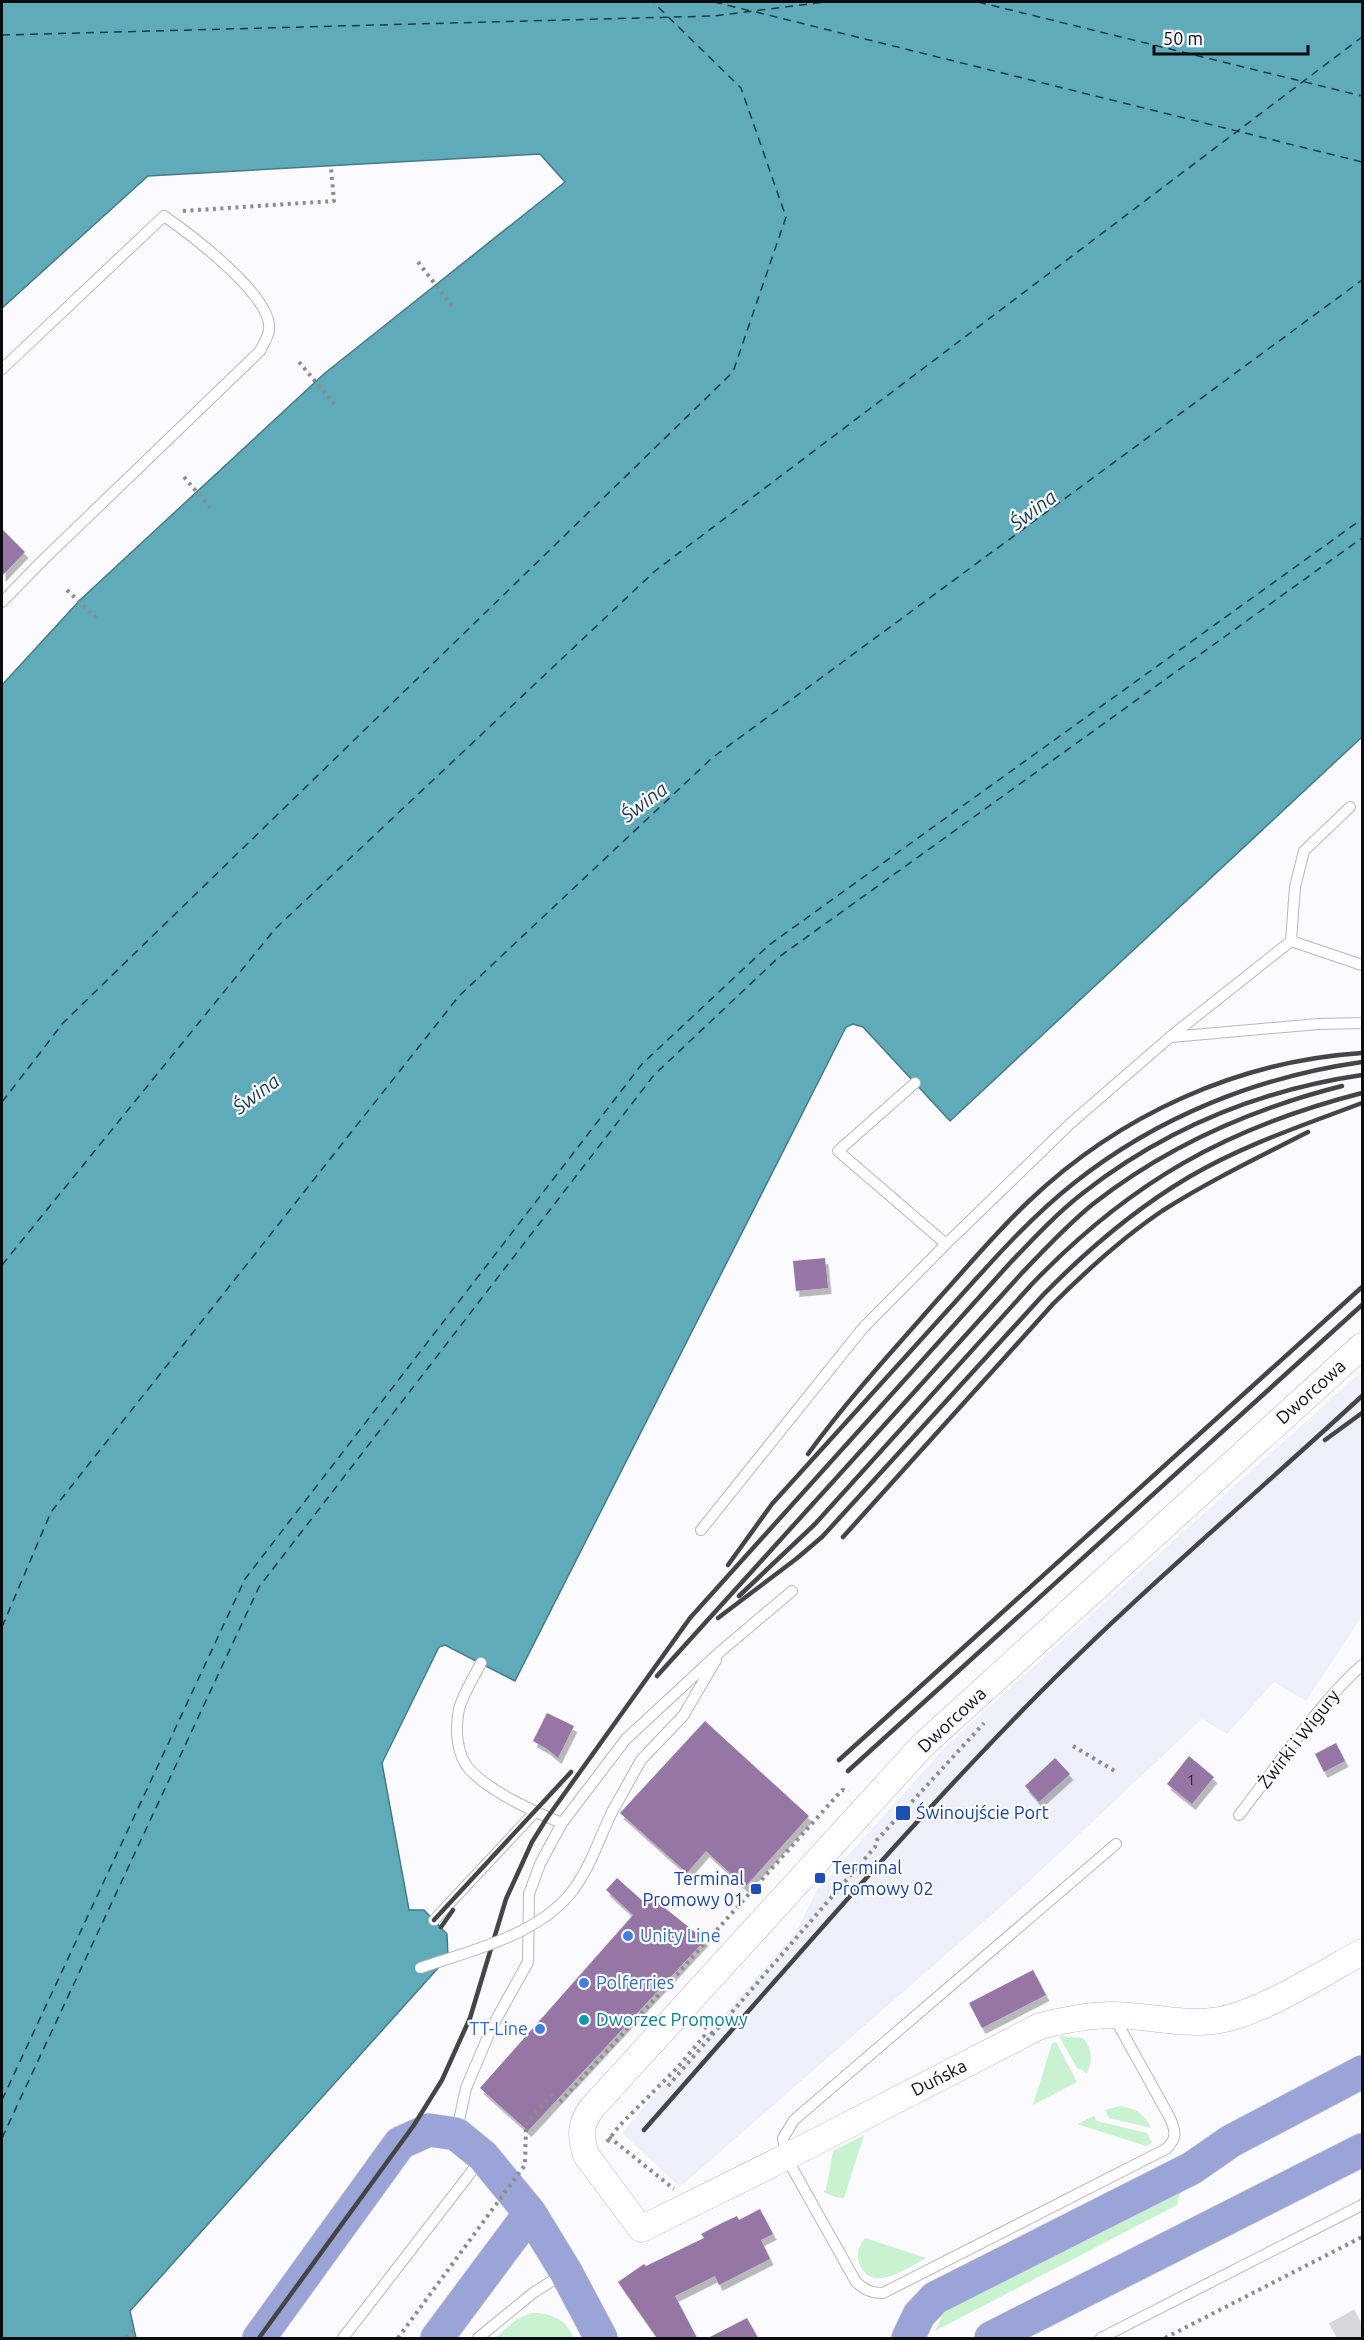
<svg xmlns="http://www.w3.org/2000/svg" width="1364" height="2340" font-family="Ubuntu,sans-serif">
<defs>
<filter id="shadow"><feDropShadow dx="3.5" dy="6" stdDeviation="0" flood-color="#0004"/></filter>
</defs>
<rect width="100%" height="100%" fill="#fbfbff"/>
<path fill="#edeffa" d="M 1362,1371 L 1362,1616 L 1306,1701 L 1274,1682 L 1227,1734 L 1202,1719 L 1020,1890 L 680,2187 L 622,2133 L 796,1932 L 817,1890 L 947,1745 Z"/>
<path fill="#c9f2d0" d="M 1059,2036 L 1083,2038 C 1092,2049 1094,2062 1086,2074 L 1084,2071 L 1077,2068 Z
M 1056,2042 L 1077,2082 L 1033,2105 L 1052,2043 Z
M 1120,2106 C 1135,2108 1145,2114 1151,2128 L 1109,2118 L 1105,2110 Z
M 1094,2116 L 1097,2121 L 1147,2133 L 1152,2143 L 1146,2146 L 1077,2124 Z
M 864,2135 L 844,2198 L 835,2197 L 823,2192 L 826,2190 L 833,2151 Z
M 1181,2189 L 1177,2205 L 935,2331 L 942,2316 L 948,2309 Z
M 865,2238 L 926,2258 C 909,2267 872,2294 860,2265 C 856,2255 858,2246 865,2238 Z
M 530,2313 C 551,2312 566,2319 574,2338 L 495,2338 L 516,2320 Z"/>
<path fill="#5fabba" stroke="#467b86" stroke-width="1.5" d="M 2,2 L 1362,2 L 1362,737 L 950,1121 L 863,1027 L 853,1024 L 846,1027 L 515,1681 L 445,1645 L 439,1647 L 382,1763 L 409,1910 L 424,1910 L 447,1934 L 448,1957 L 130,2311 L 136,2338 L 2,2338 L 2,685 L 80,600 L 325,373 L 565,182 L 540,154 L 148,176 L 2,308 Z"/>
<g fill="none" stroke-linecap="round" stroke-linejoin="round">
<path stroke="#183c44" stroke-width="1.5" stroke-dasharray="8 6" stroke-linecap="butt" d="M 714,2 L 751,11
M 978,2 L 1362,96
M 756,12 L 1362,162
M 2,35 L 713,16 L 824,2
M 2,1102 L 63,1023 L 733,372 L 786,217 L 741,88 L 653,2
M 2,1265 L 275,929 L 655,571 L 1362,37
M 2,1627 L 51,1512 L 459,996 L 712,758 L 1362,280
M 2,2100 L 245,1579 L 642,1064 L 769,945 L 1362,519
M 2,2138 L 259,1587 L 654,1075 L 779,957 L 1362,538"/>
</g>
<path fill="#9576a5" filter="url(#shadow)" d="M 2,529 L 25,552 L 2,576 Z
M 825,1258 L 828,1288 L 796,1291 L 793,1261 Z
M 547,1713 L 574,1726 L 558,1758 L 547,1749 L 533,1741 Z
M 705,1721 L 809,1816 L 745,1887 L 706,1851 L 687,1873 L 620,1813 Z
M 1336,1743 L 1345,1761 L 1324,1772 L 1315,1754 Z
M 1189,1756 L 1214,1777 L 1192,1804 L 1167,1784 Z
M 1055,1758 L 1070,1774 L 1039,1802 L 1025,1786 Z
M 617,1878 L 645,1903 L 651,1897 L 705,1940 L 528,2131 L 480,2088 L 633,1915 L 606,1890 Z
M 1033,1970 L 1046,1995 L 982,2028 L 969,2003 Z
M 760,2209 L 773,2234 L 761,2240 L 770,2259 L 719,2285 L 715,2276 L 675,2296 L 697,2338 L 657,2338 L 618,2282 L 644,2264 L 646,2266 L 704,2238 L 701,2234 L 722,2223 L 737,2216 L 739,2220 Z
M 747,2318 L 758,2338 L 708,2338 Z"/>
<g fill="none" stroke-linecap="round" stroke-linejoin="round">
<path stroke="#d7d7db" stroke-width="33" stroke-dasharray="33 16" stroke-linecap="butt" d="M 1337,2338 L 1362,2324"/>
<g stroke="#b7b7bc" stroke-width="12">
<path id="service" d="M 2,369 L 164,216 C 190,234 274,297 269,330 C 268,337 263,345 260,351 L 42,561 L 2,602
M 1291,941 L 1295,887 L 1304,851 L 1350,807
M 1171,1037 L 1318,1024 L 1362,1023
M 915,1083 L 838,1151 L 946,1244
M 701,1530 L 863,1328 L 946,1244 L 1071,1123 L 1170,1037 L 1291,941 L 1362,965
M 481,1663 C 474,1677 463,1694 459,1709 C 455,1728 456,1755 470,1770 C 491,1792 534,1812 562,1823
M 612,1812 L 641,1760 L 683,1716 L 716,1660
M 1239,1815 C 1277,1767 1317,1705 1362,1665
M 434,1920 L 535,1812
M 1114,2017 L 1170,2118 C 1176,2131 1177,2139 1166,2149 L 883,2293 C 871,2293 865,2290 856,2282 L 786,2157 L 783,2138 L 794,2120 L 1116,1844
M 457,2130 L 466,2088 L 492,2027 L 528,1962 L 529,1894 L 540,1864 L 562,1823 L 626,1739 L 721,1651 L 792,1591
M 343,2338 L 482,2158
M 478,2338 L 533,2293 L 563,2274
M 1101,2338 L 1362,2205"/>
</g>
<g stroke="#b7b7bc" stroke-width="27">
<path id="tertiary" d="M 1362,1346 L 923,1745 L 591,2109 C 580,2125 580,2136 586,2155 L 641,2229 L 786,2157 L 1040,2026 C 1064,2020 1087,2015 1112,2015 C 1146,2015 1179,2025 1213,2021 C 1257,2016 1322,1974 1362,1952"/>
</g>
<g stroke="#d8d8d8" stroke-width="34">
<path id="trunk" d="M 530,2213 L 566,2272 L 601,2338
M 259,2338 L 400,2143 L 429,2130 L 456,2134 L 483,2156 L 530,2213 L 437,2338
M 908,2338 L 919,2315 L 935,2298 L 1192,2168 L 1231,2141 L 1362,2072
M 991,2338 L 1362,2150"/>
</g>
<path stroke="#8c8c8f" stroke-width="4" stroke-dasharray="3 4.5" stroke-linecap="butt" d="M 183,211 L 334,201 L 331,168
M 418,262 L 452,306
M 299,362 L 334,404
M 184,477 L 213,511
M 67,590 L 99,621
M 1073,1746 L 1118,1773
M 699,2022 L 713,2034
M 668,2086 L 875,1847 L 877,1840 L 984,1723
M 560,2102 L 664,1989 L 842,1790 L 849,1791
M 609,2137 L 674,2189
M 607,2142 L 619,2126 L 677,2068 L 704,2036 L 708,2040
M 126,2338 L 134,2330
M 1165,2338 L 1362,2237"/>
<use href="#service" stroke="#fff" stroke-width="10"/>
<use href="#tertiary" stroke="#fff" stroke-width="26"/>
<use href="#trunk" stroke="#9ba4d6" stroke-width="33"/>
<path stroke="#454548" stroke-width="4.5" d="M 1325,1440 L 1362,1413
M 808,1454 C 848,1399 894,1349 939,1298 C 969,1265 997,1231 1029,1201 C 1119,1115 1238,1061 1362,1053
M 843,1537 L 1053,1304 C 1087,1270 1122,1238 1162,1211 C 1209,1181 1259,1157 1308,1132
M 728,1565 L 772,1504 L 791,1483 C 843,1426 895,1369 946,1312 C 987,1267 1026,1221 1074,1183 C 1157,1117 1257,1077 1362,1062
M 739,1596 L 815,1524 L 1032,1284 C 1130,1182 1226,1128 1362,1093
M 718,1618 L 796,1559 L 822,1537 L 1043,1295 C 1087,1250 1135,1209 1189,1177 C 1243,1145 1304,1125 1362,1103
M 657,1676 L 1021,1274 C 1044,1250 1067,1225 1093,1204 C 1167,1146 1251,1109 1342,1086
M 839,1760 L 1362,1287
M 848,1771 L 1362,1305
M 434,1920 L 571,1772
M 441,1927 L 453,1910
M 644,2130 C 766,1992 886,1851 1014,1719 C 1124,1605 1246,1503 1362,1396
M 259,2338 L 414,2125 L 442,2080 L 470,2018 L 506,1899 L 532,1842 L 547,1818 L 690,1618 L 1010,1263 C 1033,1239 1056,1214 1083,1193 C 1165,1129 1260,1090 1362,1075"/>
<g stroke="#b7b7bc" stroke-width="12" stroke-linecap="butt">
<path id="service-bridge" d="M 420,1968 C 470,1951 535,1936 570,1894 C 589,1871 599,1839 612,1812"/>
</g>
<path stroke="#8c8c8f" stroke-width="4" stroke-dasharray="3 4.5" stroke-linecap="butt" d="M 398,2338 L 525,2165 L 526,2124 L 554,2092"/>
<use href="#service-bridge" stroke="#fff" stroke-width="10"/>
</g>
<g fill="#1a4fb4" stroke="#fbfbff" stroke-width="2">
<rect x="895" y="1805" width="16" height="16" rx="3"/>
<rect x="814" y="1872" width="12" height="12" rx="3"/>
<rect x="750" y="1883" width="12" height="12" rx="3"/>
</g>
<g fill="#3f7fe0" stroke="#fbfbff" stroke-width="2">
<circle cx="628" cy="1936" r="6"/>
<circle cx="584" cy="1983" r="6"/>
<circle cx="540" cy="2029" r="6"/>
</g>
<circle fill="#0f9aa8" stroke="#fbfbff" stroke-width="2" cx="584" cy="2020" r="6"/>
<g text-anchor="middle" stroke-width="4.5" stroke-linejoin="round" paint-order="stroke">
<g font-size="15" fill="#2e2634">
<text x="1191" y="1785">1</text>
</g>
<g font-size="18" fill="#0c0c0e" stroke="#fbfbff">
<text transform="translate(1311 1392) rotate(-42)" y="6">Dworcowa</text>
<text transform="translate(952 1720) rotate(-43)" y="6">Dworcowa</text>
<text transform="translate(1299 1739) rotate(-52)" y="6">Żwirki i Wigury</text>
<text transform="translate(939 2078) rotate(-27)" y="6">Duńska</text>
</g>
<g font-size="18" fill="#164399" stroke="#fbfbff" text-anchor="start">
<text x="916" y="1819">Świnoujście Port</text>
<text x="832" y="1874">Terminal<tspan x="832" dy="21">Promowy 02</tspan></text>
<text x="744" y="1885" text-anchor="end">Terminal<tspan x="744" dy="21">Promowy 01</tspan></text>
</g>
<g font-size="18" fill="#366cbe" stroke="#fbfbff" text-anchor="start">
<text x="640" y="1942">Unity Line</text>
<text x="596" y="1989">Polferries</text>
<text x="528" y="2035" text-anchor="end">TT-Line</text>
</g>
<g font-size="18" fill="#0d838f" stroke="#fbfbff" text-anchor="start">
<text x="596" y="2026">Dworzec Promowy</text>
</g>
<g font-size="20" font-style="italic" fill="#183c44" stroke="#fbfbff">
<text transform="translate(1033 510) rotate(-37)" y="7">Świna</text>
<text transform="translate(644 802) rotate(-37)" y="7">Świna</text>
<text transform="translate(256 1094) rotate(-37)" y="7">Świna</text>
</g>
</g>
<rect width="1364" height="2340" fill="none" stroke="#0c0c0e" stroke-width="6"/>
<path d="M1154 45v9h154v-9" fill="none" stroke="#0c0c0e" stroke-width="3"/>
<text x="1163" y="45" font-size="18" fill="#0c0c0e" stroke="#fbfbff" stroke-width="4.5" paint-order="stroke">50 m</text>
</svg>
